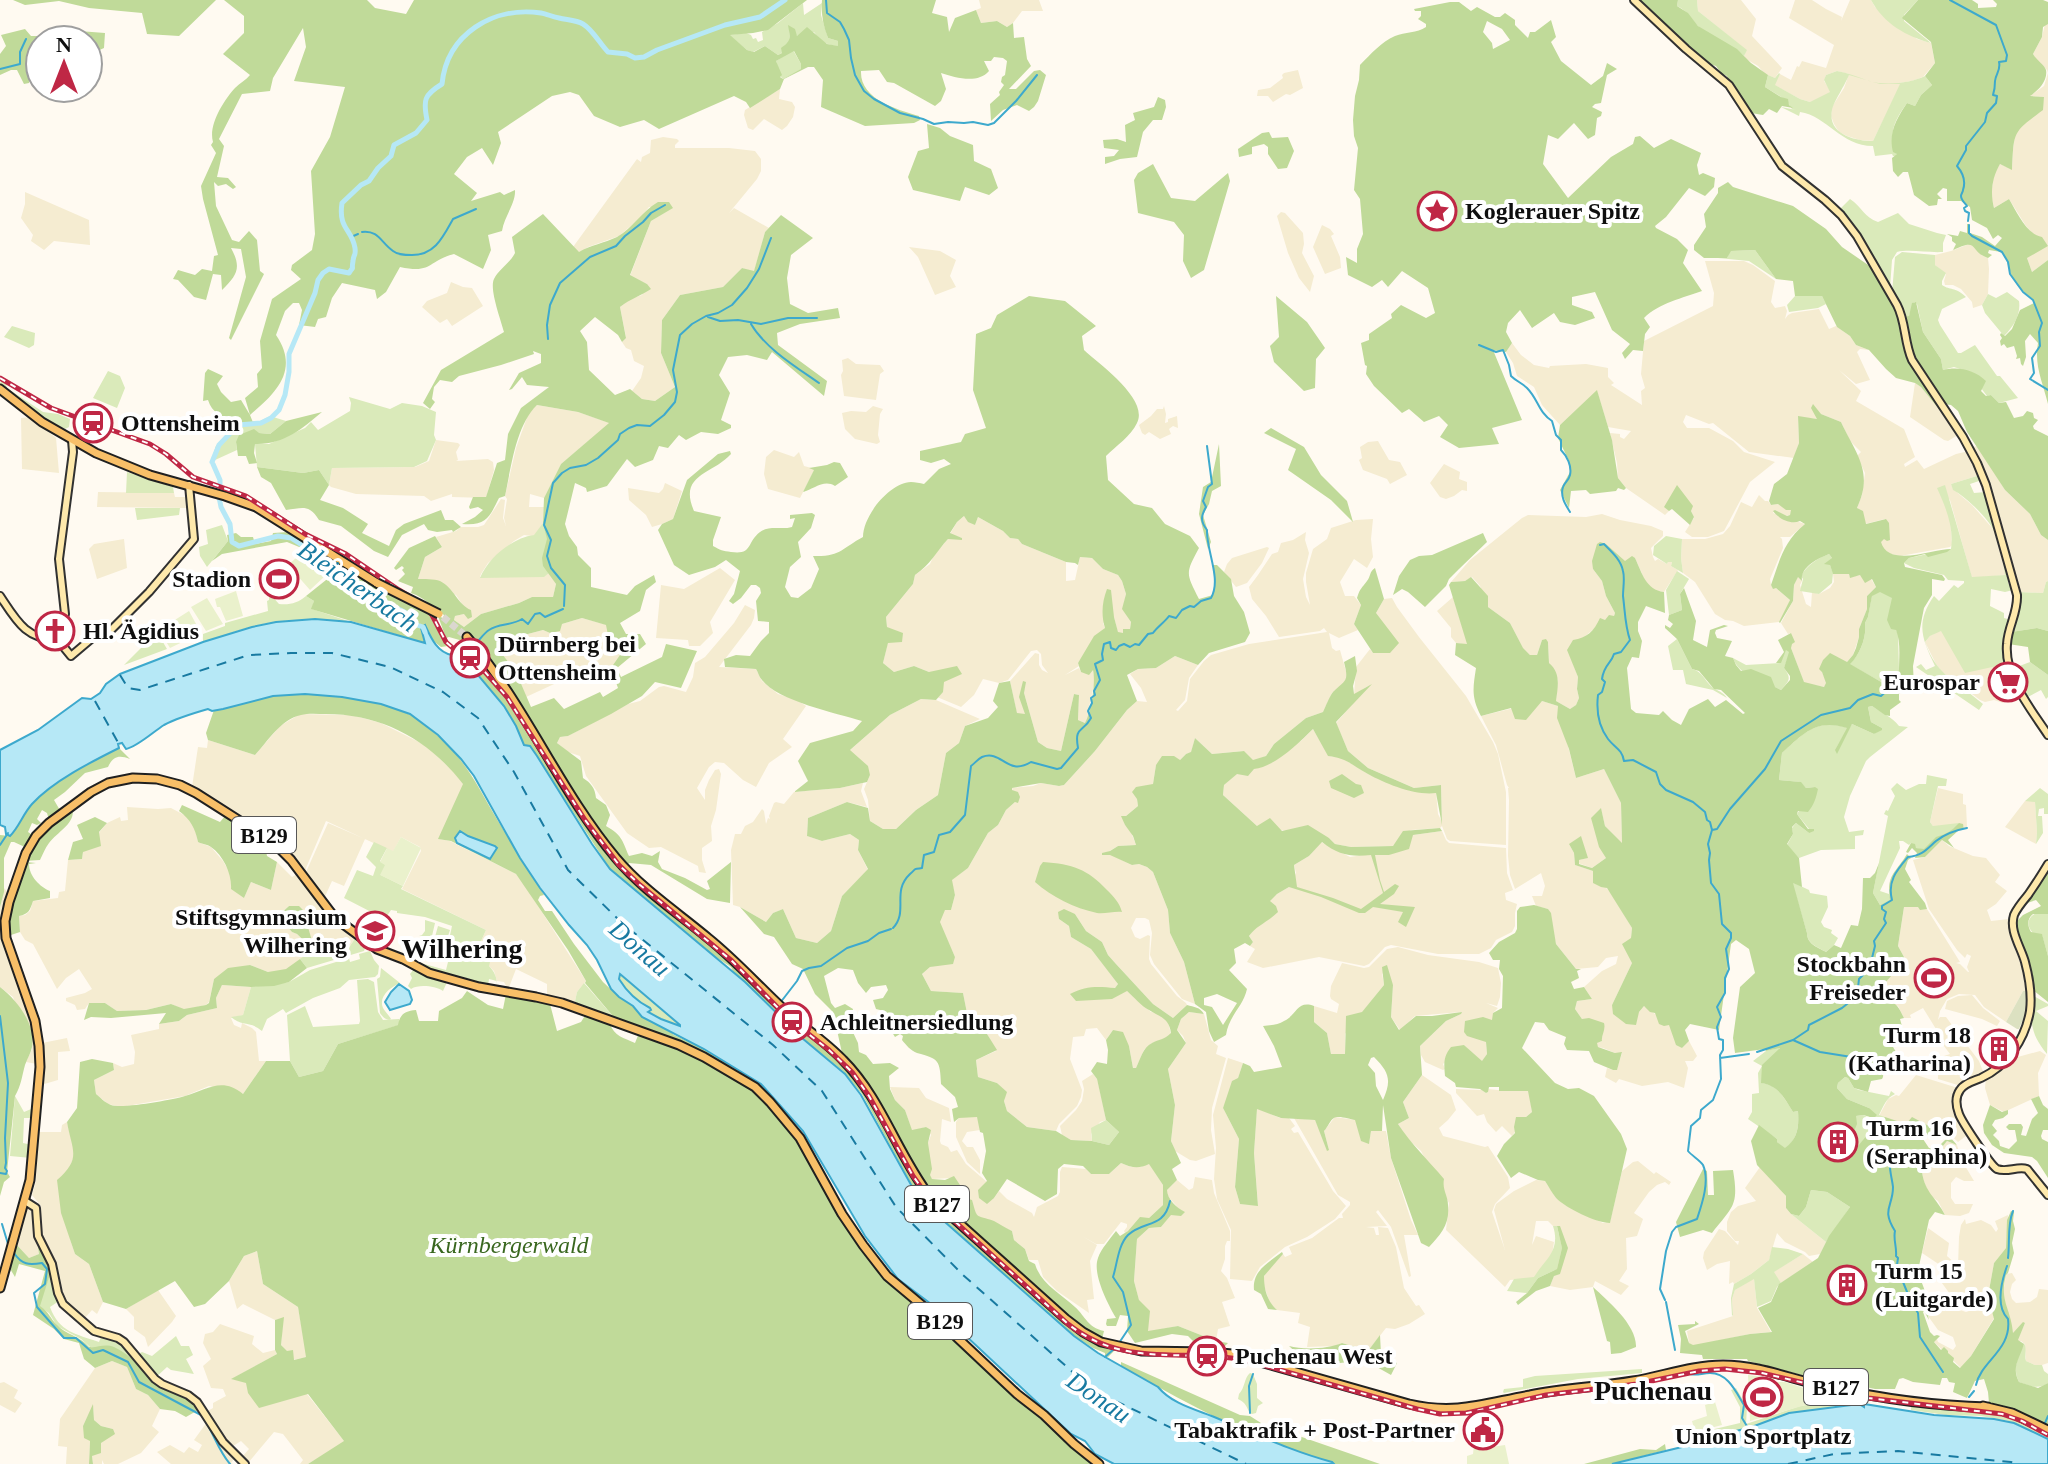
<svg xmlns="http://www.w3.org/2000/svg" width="2048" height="1464" font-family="'Times New Roman',serif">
<rect width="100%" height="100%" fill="#fffaf1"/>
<path fill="#f5ecd1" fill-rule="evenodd" d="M 979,0 L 1039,0 L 1043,11 L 1022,11 L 1013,23 L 1007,27 L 997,21 L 981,23 L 976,10 L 981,8 Z
M 1697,0 L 1741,0 L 1756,19 L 1752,36 L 1782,68 L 1775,78 L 1765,74 L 1758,66 L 1746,59 L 1744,56 L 1746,50 L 1698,11 Z
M 1795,0 L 1812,0 L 1826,9 L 1842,17 L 1841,21 L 1850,0 L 1871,0 L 1875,7 L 1917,39 L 1931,43 L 1935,63 L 1923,77 L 1912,81 L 1899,83 L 1901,84 L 1873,141 L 1860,140 L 1847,136 L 1839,132 L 1834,124 L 1831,116 L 1832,107 L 1844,88 L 1849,74 L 1837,71 L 1826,75 L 1824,81 L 1831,92 L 1816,101 L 1810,102 L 1800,99 L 1774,85 L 1780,74 L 1791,80 L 1797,66 L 1799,67 L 1802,61 L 1826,68 L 1834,45 L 1789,18 Z
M 2045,24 L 2048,24 L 2048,260 L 2032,272 L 2027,258 L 2035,236 L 2026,226 L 2009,199 L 1994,208 L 1991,195 L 1994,173 L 2000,164 L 2012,169 L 2013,150 L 2015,135 L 2018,129 L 2042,107 L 2044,97 L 2030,96 L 2044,86 L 2048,73 L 2047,70 L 2035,58 L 2033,54 L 2042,37 Z
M 1298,70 L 1303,88 L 1290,95 L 1286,94 L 1273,102 L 1268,96 L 1257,96 L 1258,90 L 1270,88 L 1283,78 L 1282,75 L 1284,73 Z
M 780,89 L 779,99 L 792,102 L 795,107 L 793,117 L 787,126 L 782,130 L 764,119 L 753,130 L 748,128 L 744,115 L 745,110 Z
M 663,137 L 677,139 L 679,141 L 675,145 L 675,148 L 729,148 L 755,151 L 761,159 L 761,171 L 757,179 L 729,213 L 734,208 L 769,228 L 765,232 L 754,272 L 742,268 L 723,287 L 680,295 L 662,320 L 661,353 L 675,387 L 655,401 L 642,399 L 632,391 L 641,378 L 644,366 L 634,361 L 631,350 L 626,348 L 622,342 L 626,337 L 620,307 L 630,299 L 642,295 L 647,284 L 630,276 L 651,221 L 672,208 L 649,207 L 640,218 L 619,236 L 588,247 L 579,253 L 573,247 L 637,159 L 641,162 L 642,157 L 650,153 L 651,140 Z
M 25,192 L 89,220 L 90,245 L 54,241 L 44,250 L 31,241 L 33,235 L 21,218 L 25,204 Z
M 1281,212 L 1285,213 L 1303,233 L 1304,244 L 1302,253 L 1314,276 L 1310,292 L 1299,278 L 1288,253 L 1277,216 Z
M 1322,225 L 1330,229 L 1334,234 L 1331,236 L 1340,257 L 1341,268 L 1325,274 L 1313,247 Z
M 1969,244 L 1973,245 L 1982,255 L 1988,258 L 1989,269 L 1988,294 L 1982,305 L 1973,308 L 1972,302 L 1961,289 L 1953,285 L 1945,285 L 1944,281 L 1946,274 L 1935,265 L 1935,255 L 1951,251 Z
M 909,247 L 940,251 L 956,260 L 950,276 L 956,287 L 935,295 L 918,257 Z
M 1705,261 L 1744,261 L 1753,265 L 1775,281 L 1771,302 L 1775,308 L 1785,306 L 1787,311 L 1785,319 L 1788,315 L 1792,313 L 1819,309 L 1829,329 L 1836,326 L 1850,336 L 1856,345 L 1869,350 L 1860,349 L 1857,352 L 1870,380 L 1856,384 L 1839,370 L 1861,391 L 1856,401 L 1904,429 L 1915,457 L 1904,464 L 1905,467 L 1917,460 L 1924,469 L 1956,454 L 1969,451 L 1980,475 L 1951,484 L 1953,489 L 1972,505 L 1994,530 L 2006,575 L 1972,578 L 1950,500 L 1938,488 L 1950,518 L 1952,545 L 1950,547 L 1900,556 L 1887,553 L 1882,549 L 1880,542 L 1884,538 L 1890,540 L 1885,519 L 1865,524 L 1857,508 L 1862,495 L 1865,473 L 1857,456 L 1861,452 L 1850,441 L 1841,422 L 1821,414 L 1817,419 L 1798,417 L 1799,443 L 1794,458 L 1749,452 L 1713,423 L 1709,424 L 1686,415 L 1683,422 L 1687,428 L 1709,428 L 1733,441 L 1744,452 L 1775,462 L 1750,482 L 1724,531 L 1708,537 L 1692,537 L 1685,532 L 1694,518 L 1691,511 L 1665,507 L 1669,511 L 1665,515 L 1626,488 L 1618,478 L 1617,463 L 1610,433 L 1620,434 L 1620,437 L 1624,439 L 1631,431 L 1608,427 L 1597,391 L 1560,425 L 1542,405 L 1534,387 L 1517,376 L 1513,363 L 1506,352 L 1512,343 L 1521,355 L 1534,365 L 1549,368 L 1550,366 L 1586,364 L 1608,368 L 1608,377 L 1614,383 L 1611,385 L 1642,405 L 1641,391 L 1645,388 L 1641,374 L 1644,341 L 1713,306 L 1714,293 Z
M 451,282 L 463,287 L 472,288 L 483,306 L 452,326 L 447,319 L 440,323 L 422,307 L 427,301 L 447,293 Z
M 848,358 L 856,364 L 880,365 L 884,371 L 880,374 L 876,400 L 844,396 L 841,375 L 843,371 L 842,360 Z
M 1915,383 L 1921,387 L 1949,419 L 1958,435 L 1948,441 L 1944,440 L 1910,417 Z
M 537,405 L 578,412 L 610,423 L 561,464 L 544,498 L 530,494 L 529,507 L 544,507 L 543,523 L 537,534 L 532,536 L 524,535 L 514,541 L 488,563 L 481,574 L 480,577 L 543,577 L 549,573 L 556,584 L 553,597 L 532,597 L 519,603 L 481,614 L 464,627 L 454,620 L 455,616 L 464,614 L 464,607 L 456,595 L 418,579 L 425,557 L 442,547 L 436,537 L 456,531 L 461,527 L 478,527 L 484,525 L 501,499 L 505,500 L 503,518 L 506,526 L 504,518 L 507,499 L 505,496 L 516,448 L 529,412 Z
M 873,406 L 883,409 L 880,414 L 878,435 L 880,442 L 877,444 L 855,439 L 845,429 L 842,413 L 851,411 L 866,412 Z
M 1164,406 L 1166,414 L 1165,423 L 1168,422 L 1168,419 L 1177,416 L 1178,428 L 1173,426 L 1169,429 L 1171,434 L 1160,439 L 1149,432 L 1145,435 L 1142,433 L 1139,425 L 1151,416 L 1157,409 L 1163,409 Z
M 30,417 L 56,438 L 59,473 L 22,469 L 21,418 Z
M 436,440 L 458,443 L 460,445 L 456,452 L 458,460 L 456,461 L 488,459 L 493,462 L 494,470 L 486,498 L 452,497 L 452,494 L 431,501 L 424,496 L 356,494 L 331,487 L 329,485 L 332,468 L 415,467 L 429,461 Z
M 1378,441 L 1389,460 L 1400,462 L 1407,475 L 1390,484 L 1387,479 L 1363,470 L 1359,460 L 1362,458 L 1360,447 L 1368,442 Z
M 1978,446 L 2005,490 L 2030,514 L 2041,535 L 2048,540 L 2048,581 L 2046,582 L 2043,593 L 2018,592 L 1998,519 L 1990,481 L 1972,447 Z
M 774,450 L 794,457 L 799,452 L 804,466 L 815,469 L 800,498 L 768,489 L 764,474 L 766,457 Z
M 1444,464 L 1460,472 L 1459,479 L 1467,482 L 1467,491 L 1462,490 L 1454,496 L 1446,499 L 1440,497 L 1430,483 Z
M 665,483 L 682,491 L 673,519 L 662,524 L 652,527 L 646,515 L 629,500 L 628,488 L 659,493 L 663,489 Z
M 98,492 L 174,493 L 175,497 L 187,497 L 189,508 L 97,507 Z
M 1759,495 L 1765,501 L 1768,501 L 1771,505 L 1778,504 L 1792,509 L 1790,515 L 1786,516 L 1775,510 L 1773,513 L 1805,524 L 1790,537 L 1780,537 L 1782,539 L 1783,548 L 1770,579 L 1771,585 L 1773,588 L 1776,588 L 1790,600 L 1786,611 L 1779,622 L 1744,626 L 1733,621 L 1725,620 L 1715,614 L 1695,582 L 1683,573 L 1681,558 L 1682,539 L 1705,539 L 1723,534 L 1730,526 L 1741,502 L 1752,507 Z
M 1602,514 L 1620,520 L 1651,526 L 1663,531 L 1663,536 L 1651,548 L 1653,557 L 1655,561 L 1658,559 L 1667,564 L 1668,562 L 1672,562 L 1671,566 L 1678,570 L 1664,592 L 1655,591 L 1647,585 L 1635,558 L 1625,562 L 1606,544 L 1593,569 L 1602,581 L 1606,596 L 1615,613 L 1614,616 L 1605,620 L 1568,650 L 1578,677 L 1577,689 L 1579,698 L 1576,705 L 1570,709 L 1556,701 L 1558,680 L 1549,663 L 1548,642 L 1542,640 L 1537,655 L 1530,655 L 1523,649 L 1510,623 L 1488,607 L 1480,586 L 1472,577 L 1465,581 L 1451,582 L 1470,560 L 1522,518 L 1528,515 L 1586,517 Z
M 964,516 L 975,525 L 978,517 L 1003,531 L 1010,538 L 1018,539 L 1022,544 L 1066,562 L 1066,581 L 1075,580 L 1080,557 L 1092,558 L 1103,569 L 1118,575 L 1122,581 L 1126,594 L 1123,609 L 1131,622 L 1130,629 L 1123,633 L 1118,633 L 1114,617 L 1103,623 L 1105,628 L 1078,663 L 1079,666 L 1065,675 L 1079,668 L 1081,672 L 1093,669 L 1095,681 L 1089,707 L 1089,716 L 1085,723 L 1078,720 L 1079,695 L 1074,694 L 1061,751 L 1047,748 L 1038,742 L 1024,693 L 1023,681 L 1026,714 L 1017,714 L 1010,681 L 1035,653 L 1039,654 L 1039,665 L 1042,670 L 1048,673 L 1042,665 L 1041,654 L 1037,650 L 1031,651 L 1008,680 L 999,683 L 983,679 L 974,695 L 961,707 L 937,697 L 929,672 L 914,666 L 894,672 L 883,663 L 888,642 L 886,617 L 913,584 L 915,575 L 930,564 L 934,555 L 948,539 L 962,539 L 962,538 L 950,534 L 957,522 Z
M 1373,519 L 1371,539 L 1373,557 L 1367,568 L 1354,559 L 1340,582 L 1345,596 L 1354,596 L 1361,605 L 1354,624 L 1358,630 L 1339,638 L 1329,633 L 1332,648 L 1336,651 L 1340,650 L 1347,675 L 1344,685 L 1332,693 L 1323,712 L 1306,718 L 1274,744 L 1266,756 L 1253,761 L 1243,751 L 1212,754 L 1195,738 L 1191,753 L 1186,754 L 1179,761 L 1156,765 L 1153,784 L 1137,799 L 1138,806 L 1126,816 L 1124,821 L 1125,825 L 1131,832 L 1136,845 L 1118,846 L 1103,855 L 1110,854 L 1132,865 L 1139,864 L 1147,867 L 1153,872 L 1168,910 L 1170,933 L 1184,962 L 1195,1004 L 1182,999 L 1154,964 L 1150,955 L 1152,933 L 1149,920 L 1145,918 L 1136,918 L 1131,928 L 1135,937 L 1140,939 L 1148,935 L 1150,936 L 1149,959 L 1151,964 L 1177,996 L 1186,1003 L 1187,1005 L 1173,1018 L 1153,1004 L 1116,964 L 1108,955 L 1102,942 L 1086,931 L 1075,914 L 1059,919 L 1069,926 L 1071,937 L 1091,949 L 1114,978 L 1118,984 L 1115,988 L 1127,991 L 1151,1012 L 1158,1013 L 1168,1022 L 1171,1034 L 1163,1041 L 1152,1043 L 1144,1050 L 1136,1068 L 1133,1068 L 1129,1046 L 1113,1030 L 1106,1040 L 1097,1028 L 1086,1029 L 1084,1036 L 1073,1037 L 1070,1059 L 1082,1090 L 1081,1097 L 1077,1106 L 1059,1124 L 1056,1131 L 1027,1127 L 1007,1111 L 1004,1101 L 1006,1092 L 997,1083 L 978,1077 L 976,1060 L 996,1051 L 987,1034 L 969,1023 L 963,993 L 931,991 L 922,974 L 930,967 L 955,957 L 939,922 L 945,909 L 951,910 L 955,895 L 951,880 L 968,868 L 988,833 L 998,825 L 1006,810 L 1015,802 L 1012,788 L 1033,786 L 1041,783 L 1059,786 L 1064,785 L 1095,751 L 1127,710 L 1137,701 L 1147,702 L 1141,688 L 1130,674 L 1138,669 L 1156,668 L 1175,656 L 1198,665 L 1189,678 L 1185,700 L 1176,710 L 1178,711 L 1187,701 L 1190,679 L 1204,661 L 1211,655 L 1249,644 L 1327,632 L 1324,628 L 1320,631 L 1279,637 L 1266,616 L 1252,599 L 1249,587 L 1258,575 L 1272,554 L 1278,552 L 1281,543 L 1293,540 L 1306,532 L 1305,540 L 1309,553 L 1303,579 L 1306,597 L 1310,605 L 1306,582 L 1306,573 L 1313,549 L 1327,539 L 1331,528 L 1356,520 Z
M 124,539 L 127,568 L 97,579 L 89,549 L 94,544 Z
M 1267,547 L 1269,548 L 1262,563 L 1247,583 L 1236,587 L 1224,572 L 1227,564 L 1232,558 Z
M 720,568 L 735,580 L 710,622 L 713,633 L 700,646 L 689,646 L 688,640 L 656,638 L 661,585 L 684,589 Z
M 1833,574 L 1849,574 L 1850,577 L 1860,575 L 1871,579 L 1876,587 L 1867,596 L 1867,609 L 1859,629 L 1859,637 L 1853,655 L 1847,662 L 1822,672 L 1827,683 L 1824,687 L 1804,683 L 1791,648 L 1791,633 L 1788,634 L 1781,623 L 1793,601 L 1794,585 L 1798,576 L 1802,581 L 1800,585 L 1806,604 L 1811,607 L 1812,592 L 1819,594 L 1830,588 L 1834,582 Z
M 1453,597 L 1468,645 L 1456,643 L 1451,637 L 1451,628 L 1437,611 Z
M 1392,598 L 1397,607 L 1419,637 L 1466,696 L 1493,742 L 1498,754 L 1506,792 L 1506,845 L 1450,841 L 1447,839 L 1442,826 L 1440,828 L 1411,830 L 1393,846 L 1351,847 L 1335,844 L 1329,838 L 1257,826 L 1223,795 L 1224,785 L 1237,773 L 1254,769 L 1301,741 L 1313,729 L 1329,756 L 1342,758 L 1370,775 L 1411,791 L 1436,792 L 1438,814 L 1442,822 L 1441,785 L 1414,788 L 1368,768 L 1348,751 L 1336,723 L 1368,686 L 1354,695 L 1356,667 L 1370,649 L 1373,653 L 1376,613 L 1384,599 Z
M 745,605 L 755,610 L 754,618 L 751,625 L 719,667 L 756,669 L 762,681 L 778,694 L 797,700 L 806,706 L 783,739 L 792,747 L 769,763 L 756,787 L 743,780 L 724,763 L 715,762 L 709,767 L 697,788 L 705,800 L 705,790 L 709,780 L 715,770 L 719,769 L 721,774 L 716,810 L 711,826 L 712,841 L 702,848 L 702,860 L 706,873 L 699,872 L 698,866 L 661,847 L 649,848 L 627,833 L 586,776 L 580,756 L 568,752 L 557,743 L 560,737 L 568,736 L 628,704 L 640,701 L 659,687 L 664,686 L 686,692 L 693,677 L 695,663 L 705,657 L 734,623 Z
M 582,618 L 607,625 L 638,644 L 611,668 L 613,675 L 600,678 L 567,679 L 566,674 L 565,679 L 526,697 L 516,672 L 498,650 L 505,640 L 543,630 L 550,633 L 562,624 Z
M 1941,630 L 2006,664 L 2009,673 L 2000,678 L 2005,687 L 2002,688 L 2006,695 L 2003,703 L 1994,700 L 1985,702 L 1980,700 L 1972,694 L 1971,691 L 1968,691 L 1942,672 L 1936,664 L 1925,642 L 1930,636 Z
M 921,699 L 936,700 L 980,719 L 965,726 L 959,743 L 946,753 L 938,795 L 916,810 L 896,829 L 883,829 L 870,821 L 868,800 L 864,789 L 870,775 L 849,751 L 890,715 Z
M 1542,701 L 1558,706 L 1576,778 L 1604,769 L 1621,803 L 1622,844 L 1605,826 L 1601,809 L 1606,858 L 1592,868 L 1578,863 L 1579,860 L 1587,858 L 1569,844 L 1574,853 L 1575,865 L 1593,871 L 1594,875 L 1612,894 L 1632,928 L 1631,938 L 1632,963 L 1612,1005 L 1639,1012 L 1644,1006 L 1669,1024 L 1682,1048 L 1689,1041 L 1697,1056 L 1693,1061 L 1685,1061 L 1688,1068 L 1684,1088 L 1668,1082 L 1642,1086 L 1619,1079 L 1616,1083 L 1605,1077 L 1607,1068 L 1613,1070 L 1617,1069 L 1622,1053 L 1615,1053 L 1603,1048 L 1598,1047 L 1596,1043 L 1602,1041 L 1601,1035 L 1582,1019 L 1575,1009 L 1577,1001 L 1592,999 L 1584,987 L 1602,971 L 1616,964 L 1618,956 L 1606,958 L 1598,967 L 1576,969 L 1556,944 L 1548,909 L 1536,906 L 1532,896 L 1542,896 L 1545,886 L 1541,873 L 1515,889 L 1510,875 L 1508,856 L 1509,800 L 1508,788 L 1509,788 L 1507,785 L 1496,745 L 1481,716 Z
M 300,714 L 352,715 L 381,723 L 425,745 L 454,772 L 464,784 L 439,839 L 450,841 L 516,874 L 524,884 L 586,981 L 577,992 L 574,1006 L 547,998 L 547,984 L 516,969 L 508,990 L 504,982 L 497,981 L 494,971 L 489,966 L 478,948 L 486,930 L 402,889 L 421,851 L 420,847 L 401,837 L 393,852 L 326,821 L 306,868 L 306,872 L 328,823 L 365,839 L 344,886 L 332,881 L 323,901 L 283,844 L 192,787 L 198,747 L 207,748 L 208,740 L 255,755 L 280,726 Z
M 863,783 L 861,791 L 867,807 L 847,802 L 808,818 L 807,836 L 822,841 L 850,834 L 859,840 L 858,850 L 868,870 L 842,896 L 831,931 L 817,943 L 796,938 L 783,909 L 773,913 L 766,922 L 740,907 L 733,905 L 731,850 L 735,834 L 741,834 L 745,826 L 753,822 L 762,809 L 764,811 L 766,824 L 768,818 L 770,819 L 769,816 L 774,803 L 776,802 L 784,804 L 794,792 L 840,788 Z
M 1938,788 L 1963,794 L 1963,804 L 1966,805 L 1967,827 L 1964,829 L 1964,826 L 1933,826 L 1930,822 Z
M 2025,801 L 2035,801 L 2037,832 L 2036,844 L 2005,827 Z
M 127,807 L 158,809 L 171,808 L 188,817 L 195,828 L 198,842 L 211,847 L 223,861 L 244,898 L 251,882 L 271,890 L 277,862 L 292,877 L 299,873 L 356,937 L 348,949 L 327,955 L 317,955 L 313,950 L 283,972 L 268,972 L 250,965 L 214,979 L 209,1002 L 206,1005 L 184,1010 L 171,1004 L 146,1010 L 117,1011 L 105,1003 L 89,1003 L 85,1009 L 77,1010 L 75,1005 L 66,1001 L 66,998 L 85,993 L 92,989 L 79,969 L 66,978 L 57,989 L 33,944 L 25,940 L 20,932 L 19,916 L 25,915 L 30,911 L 33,901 L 58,898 L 59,892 L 65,891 L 68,860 L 82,859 L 83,852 L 107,823 L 120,817 L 121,821 L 128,820 ZM 289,906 L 303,910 L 314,949 L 297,934 L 292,932 L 278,916 Z
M 1442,831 L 1446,840 L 1449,843 L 1506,848 L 1507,873 L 1513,890 L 1505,893 L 1506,900 L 1517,904 L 1515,913 L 1515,926 L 1512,932 L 1496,940 L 1491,948 L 1479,954 L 1438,954 L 1391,945 L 1385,947 L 1369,964 L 1364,966 L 1319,957 L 1263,968 L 1247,962 L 1255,949 L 1250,946 L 1253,942 L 1249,936 L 1257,925 L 1269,901 L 1277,894 L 1289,887 L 1296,873 L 1294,865 L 1309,856 L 1321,842 L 1350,857 L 1369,854 L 1389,855 L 1413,835 Z
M 1942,840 L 1949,846 L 1973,856 L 1986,858 L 2000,875 L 1995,882 L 2007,891 L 1996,904 L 1987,910 L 1991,921 L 2009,919 L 2010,936 L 2022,967 L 2025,968 L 2028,991 L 2023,991 L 2006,1022 L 1984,1007 L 1975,995 L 1959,994 L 1947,999 L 1940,1011 L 1938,1020 L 1940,1017 L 1946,1017 L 1979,1061 L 1984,1074 L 1961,1086 L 1938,1079 L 1938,1058 L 1950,1054 L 1934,1033 L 1939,1024 L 1936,1029 L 1923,1008 L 1910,1015 L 1911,1018 L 1904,1018 L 1898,1006 L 1885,1001 L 1885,983 L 1904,957 L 1898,946 L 1904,907 L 1918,907 L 1927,909 L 1960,962 L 1956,963 L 1960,964 L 1968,972 L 1969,972 L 1967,967 L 1971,956 L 1967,954 L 1965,958 L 1957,950 L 1929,909 L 1913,860 L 1925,857 Z
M 4,888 L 9,894 L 4,919 L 42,1043 L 67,1038 L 70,1051 L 58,1052 L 58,1080 L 41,1085 L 42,1065 L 26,1062 L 32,1049 L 13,997 L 0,987 L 0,907 Z
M 1398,947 L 1428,955 L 1479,962 L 1498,968 L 1501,983 L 1500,997 L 1497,1006 L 1486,1003 L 1498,1008 L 1493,1013 L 1493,1020 L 1486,1042 L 1487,1054 L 1482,1062 L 1464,1045 L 1443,1064 L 1445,1069 L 1443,1070 L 1425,1062 L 1421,1055 L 1420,1046 L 1446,1021 L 1461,1014 L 1461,1012 L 1415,1016 L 1400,1030 L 1391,1017 L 1393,985 L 1382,973 L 1384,985 L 1345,1034 L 1345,1054 L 1331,1054 L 1327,1033 L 1314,1022 L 1314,1006 L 1337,1013 L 1339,1004 L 1331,999 L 1330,996 L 1331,986 L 1342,963 L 1364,968 L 1369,967 L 1387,949 Z
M 222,985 L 251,987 L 243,1015 L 231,1018 L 234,1025 L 241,1028 L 242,1023 L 252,1028 L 256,1032 L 259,1061 L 266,1061 L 243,1094 L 209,1086 L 185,1096 L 121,1107 L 108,1104 L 96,1094 L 94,1080 L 114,1070 L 113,1063 L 122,1067 L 134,1064 L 135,1052 L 131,1035 L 159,1029 L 159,1024 L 179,1021 L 187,1015 L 217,1008 L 216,998 Z
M 1972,995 L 1983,1008 L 2000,1021 L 1997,1026 L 1982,1019 L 1945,1009 L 1947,1001 L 1958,996 Z
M 1189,1012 L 1204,1014 L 1211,1040 L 1218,1046 L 1216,1054 L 1226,1058 L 1212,1108 L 1211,1130 L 1215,1154 L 1196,1161 L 1190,1160 L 1175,1151 L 1171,1141 L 1175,1105 L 1168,1069 L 1186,1043 L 1183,1036 L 1177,1030 L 1181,1019 Z
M 2040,1051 L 2046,1055 L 2038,1073 L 2039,1096 L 2004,1112 L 1990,1105 L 1985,1088 L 1986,1078 L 2014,1058 Z
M 1228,1058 L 1243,1063 L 1238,1078 L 1223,1108 L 1239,1139 L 1235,1187 L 1240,1204 L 1258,1205 L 1254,1153 L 1257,1108 L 1280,1118 L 1289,1118 L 1295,1126 L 1291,1129 L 1294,1133 L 1298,1132 L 1333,1191 L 1346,1206 L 1335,1219 L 1307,1237 L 1285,1247 L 1260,1267 L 1252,1281 L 1230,1279 L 1231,1230 L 1217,1199 L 1214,1179 L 1216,1148 L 1213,1115 Z
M 1093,1074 L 1097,1079 L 1102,1100 L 1106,1120 L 1100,1122 L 1091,1134 L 1092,1141 L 1071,1140 L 1062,1135 L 1060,1126 L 1076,1110 L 1082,1101 L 1084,1089 L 1082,1081 Z
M 1422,1075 L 1451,1095 L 1456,1110 L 1448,1120 L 1439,1128 L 1443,1136 L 1485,1147 L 1488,1146 L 1508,1177 L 1510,1188 L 1495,1204 L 1492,1212 L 1505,1250 L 1494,1210 L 1496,1204 L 1514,1191 L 1536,1180 L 1545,1181 L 1556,1198 L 1565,1205 L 1603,1223 L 1610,1222 L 1622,1171 L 1633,1162 L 1638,1161 L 1654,1174 L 1656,1172 L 1671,1182 L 1669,1185 L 1665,1182 L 1657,1185 L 1649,1192 L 1634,1213 L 1643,1219 L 1637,1236 L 1626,1238 L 1627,1269 L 1619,1281 L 1629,1286 L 1621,1295 L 1595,1281 L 1593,1287 L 1570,1290 L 1550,1286 L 1554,1276 L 1560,1226 L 1553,1226 L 1548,1221 L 1536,1221 L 1532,1245 L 1536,1236 L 1554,1242 L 1552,1255 L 1534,1278 L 1510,1280 L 1505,1287 L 1446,1230 L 1449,1203 L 1421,1151 L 1408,1139 L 1398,1124 L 1409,1118 L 1403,1102 Z
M 1916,1075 L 1958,1088 L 1955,1098 L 1970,1133 L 1958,1142 L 1938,1123 L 1930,1126 L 1906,1124 L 1879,1116 L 1888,1099 L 1896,1095 L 1899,1096 Z
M 890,1087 L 919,1088 L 926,1098 L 949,1108 L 951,1122 L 942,1119 L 940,1141 L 941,1144 L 948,1147 L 951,1152 L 957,1150 L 966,1164 L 987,1182 L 994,1198 L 999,1191 L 1007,1199 L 1032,1213 L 1034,1217 L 1037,1207 L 1058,1196 L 1060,1192 L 1060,1172 L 1062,1167 L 1086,1169 L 1091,1174 L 1109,1174 L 1121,1163 L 1131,1167 L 1141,1167 L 1149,1163 L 1163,1185 L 1163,1205 L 1149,1218 L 1125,1233 L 1124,1231 L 1127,1227 L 1127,1224 L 1121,1222 L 1104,1244 L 1096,1244 L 1082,1236 L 1097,1245 L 1090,1261 L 1094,1299 L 1087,1300 L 1089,1313 L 1057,1291 L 1043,1277 L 1038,1260 L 1029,1260 L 1025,1249 L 1014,1240 L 1012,1231 L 1000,1226 L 994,1222 L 982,1219 L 977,1216 L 969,1198 L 962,1198 L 952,1178 L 932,1179 L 929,1175 L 928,1143 L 931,1135 L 926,1127 L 912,1131 L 905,1110 L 895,1100 Z
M 1456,1089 L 1482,1090 L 1486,1093 L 1488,1092 L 1488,1089 L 1507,1091 L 1529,1090 L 1532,1112 L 1526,1117 L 1512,1136 L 1502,1126 L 1496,1132 L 1487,1122 L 1484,1114 L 1477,1116 L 1456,1093 Z
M 963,1117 L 977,1117 L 979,1120 L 980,1130 L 967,1132 L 962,1141 L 967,1147 L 973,1147 L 980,1160 L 980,1174 L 967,1162 L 956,1137 L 956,1122 L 959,1118 Z
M 1335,1117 L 1356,1120 L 1361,1140 L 1369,1143 L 1371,1131 L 1386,1131 L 1391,1158 L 1411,1220 L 1418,1235 L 1404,1235 L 1411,1276 L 1409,1277 L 1391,1227 L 1378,1210 L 1376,1212 L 1387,1226 L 1366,1227 L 1374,1228 L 1376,1235 L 1379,1235 L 1378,1227 L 1388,1228 L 1396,1247 L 1404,1288 L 1416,1306 L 1419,1305 L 1425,1314 L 1409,1324 L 1395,1329 L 1386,1328 L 1368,1351 L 1342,1343 L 1335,1346 L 1307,1347 L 1310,1327 L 1298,1323 L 1300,1313 L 1277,1310 L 1270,1304 L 1264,1285 L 1264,1276 L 1269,1269 L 1283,1254 L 1285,1257 L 1292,1254 L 1289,1247 L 1312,1238 L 1339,1218 L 1343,1218 L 1342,1214 L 1350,1205 L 1350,1202 L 1338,1195 L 1294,1118 L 1315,1120 L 1329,1150 L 1324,1131 Z
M 67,1122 L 75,1154 L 69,1170 L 70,1239 L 75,1254 L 89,1264 L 103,1302 L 97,1314 L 92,1310 L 84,1319 L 63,1299 L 59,1288 L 56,1266 L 43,1242 L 40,1229 L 41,1206 L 32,1195 L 36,1181 L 38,1132 L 61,1132 L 62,1125 Z
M 1947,1141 L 1957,1145 L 1961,1159 L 1974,1181 L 1964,1181 L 1956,1177 L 1951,1183 L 1951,1198 L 1955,1204 L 1973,1204 L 1969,1213 L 1960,1216 L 1945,1215 L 1938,1201 L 1929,1195 L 1923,1179 L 1922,1172 Z
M 1760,1167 L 1786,1196 L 1786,1208 L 1791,1214 L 1826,1242 L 1820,1254 L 1809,1256 L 1805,1252 L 1785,1242 L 1777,1233 L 1769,1260 L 1751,1274 L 1734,1284 L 1733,1282 L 1729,1284 L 1730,1261 L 1717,1264 L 1707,1270 L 1703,1258 L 1704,1252 L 1719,1229 L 1725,1231 L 1738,1245 L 1739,1241 L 1735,1241 L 1727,1231 L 1727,1222 L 1731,1212 L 1738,1206 L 1756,1201 L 1745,1188 Z
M 1195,1177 L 1212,1180 L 1214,1193 L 1230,1231 L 1230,1241 L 1227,1241 L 1225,1246 L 1225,1259 L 1221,1271 L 1227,1278 L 1235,1298 L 1222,1302 L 1230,1326 L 1218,1329 L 1216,1341 L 1178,1326 L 1147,1332 L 1134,1281 L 1137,1239 L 1149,1228 L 1161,1227 L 1171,1214 L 1184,1212 L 1179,1209 L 1167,1195 L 1167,1190 L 1177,1180 L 1189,1190 L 1193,1188 Z
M 30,1206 L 35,1209 L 35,1230 L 40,1247 L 38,1249 L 39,1254 L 29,1258 L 15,1243 L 27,1207 Z
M 2008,1215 L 2006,1248 L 1994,1263 L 1988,1296 L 1994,1318 L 1971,1356 L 1961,1368 L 1933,1341 L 1937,1339 L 1938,1342 L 1953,1350 L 1956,1346 L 1953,1337 L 1938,1330 L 1928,1316 L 1935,1308 L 1950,1311 L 1954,1308 L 1966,1312 L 1972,1310 L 1973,1307 L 1970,1302 L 1970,1309 L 1961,1309 L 1939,1279 L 1939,1276 L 1946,1269 L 1922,1253 L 1928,1228 L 1949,1243 L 1947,1256 L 1958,1266 L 1959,1237 L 1961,1225 L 1965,1219 L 1966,1224 L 1981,1220 L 1991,1225 L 1996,1232 L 1998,1229 L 1995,1221 Z
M 257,1251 L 263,1284 L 298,1307 L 307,1357 L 293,1360 L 281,1345 L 283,1318 L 275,1320 L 243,1304 L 237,1309 L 229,1281 L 244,1256 Z
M 1803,1254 L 1813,1262 L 1781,1283 L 1773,1272 Z
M 2012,1273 L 2016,1280 L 2012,1284 L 2010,1292 L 2012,1299 L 2016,1303 L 2030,1302 L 2037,1297 L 2039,1289 L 2048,1290 L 2048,1363 L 2042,1365 L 2035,1365 L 2026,1361 L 2025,1344 L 2021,1341 L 2017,1341 L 2025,1323 L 2023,1323 L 2013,1334 L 2003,1294 L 2006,1274 Z
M 1754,1278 L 1757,1308 L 1771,1332 L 1750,1334 L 1693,1346 L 1689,1343 L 1687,1331 L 1733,1316 L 1732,1299 L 1735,1290 Z
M 158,1290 L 176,1316 L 172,1322 L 148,1347 L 145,1337 L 134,1329 L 134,1317 L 126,1309 Z
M 220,1324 L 254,1336 L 252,1344 L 263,1353 L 275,1350 L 277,1354 L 232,1379 L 307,1394 L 345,1442 L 308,1464 L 300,1464 L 303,1460 L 283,1434 L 274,1432 L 248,1463 L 242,1457 L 249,1449 L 241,1441 L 230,1448 L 234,1459 L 231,1463 L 233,1464 L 171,1464 L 157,1452 L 170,1445 L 184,1453 L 189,1447 L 198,1452 L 202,1445 L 194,1440 L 207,1422 L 202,1414 L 213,1408 L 213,1403 L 226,1396 L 223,1389 L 211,1388 L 203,1366 L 211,1359 L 203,1343 L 205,1334 L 213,1332 Z
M 112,1361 L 127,1367 L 136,1389 L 148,1395 L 160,1409 L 152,1426 L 159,1432 L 141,1453 L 118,1464 L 104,1464 L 102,1460 L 102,1464 L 93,1464 L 92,1456 L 100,1448 L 101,1443 L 113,1429 L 101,1426 L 94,1420 L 93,1406 L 83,1426 L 90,1440 L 89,1464 L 66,1464 L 67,1447 L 58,1446 L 60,1419 L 95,1368 Z
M 4,1382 L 18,1390 L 14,1398 L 22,1403 L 15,1413 L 0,1405 L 0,1383 Z"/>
<path fill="#daeaba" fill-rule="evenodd" d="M 1678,0 L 1697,0 L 1698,11 L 1747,50 L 1744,56 C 1731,44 1714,39 1700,28 C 1692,20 1688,11 1677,6 Z
M 1871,0 L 1918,0 L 1904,15 L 1904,21 L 1931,43 C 1906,36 1884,24 1871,0 Z
M 803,3 L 804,15 L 822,3 L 821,15 L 828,38 L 838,41 L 838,46 C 828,46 820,41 814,32 L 797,36 L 789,26 C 790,37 791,49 778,55 L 765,46 L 753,52 L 747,50 L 729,35 L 746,33 L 751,35 L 753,39 L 756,38 L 758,42 L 763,40 L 762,32 L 778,23 Z
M 793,50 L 801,64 L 802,69 L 783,79 L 780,76 L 776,61 Z
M 1837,71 C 1848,73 1858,77 1869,81 C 1886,86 1911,83 1925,76 L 1932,85 L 1921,95 L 1915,106 L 1907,103 C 1894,121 1888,133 1897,154 L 1896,156 L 1893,156 L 1892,154 L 1875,156 L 1873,146 C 1841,146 1827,116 1800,112 L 1799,116 L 1781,107 L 1796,110 L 1792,109 L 1786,100 L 1765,87 L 1768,75 L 1775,78 L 1779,73 L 1780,74 L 1775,85 L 1800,99 L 1810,102 L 1830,92 L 1824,80 L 1826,75 ZM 1849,75 L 1880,84 L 1900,84 L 1873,141 C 1855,141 1827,134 1832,110 C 1833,103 1845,85 1849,75 Z
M 1850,199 C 1862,207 1864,217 1878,222 L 1898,213 L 1909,224 L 1937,233 L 1946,235 L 1943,243 L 1943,252 C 1928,253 1910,249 1897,252 L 1892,260 L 1890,288 L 1839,210 Z
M 1755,250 L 1776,279 L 1749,261 L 1718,258 L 1727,258 L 1730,251 Z
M 1902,252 L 1935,255 L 1935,265 L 1946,273 L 1942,281 L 1942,285 C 1951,291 1954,286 1966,297 L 1942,309 L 1938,320 L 1940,325 L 1958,353 L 1961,353 L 1975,345 L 1997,376 L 2000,376 L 2018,398 L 1999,403 L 1991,395 L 1987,396 L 1969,372 L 1954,367 L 1943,370 L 1941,359 L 1923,332 L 1917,304 L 1914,302 L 1909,316 L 1903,317 L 1892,293 L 1895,257 Z
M 2007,292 L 2019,301 C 2021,314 2014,326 2004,336 L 1985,313 L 1982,305 L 1988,294 L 1996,298 Z
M 1795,296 L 1822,296 L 1826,304 L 1818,308 L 1789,312 L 1787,305 Z
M 12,326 L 35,333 L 34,345 L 29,348 L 4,337 Z
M 108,371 L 120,376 L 125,388 L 117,408 L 93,398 Z
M 1,380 L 6,384 L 7,388 L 43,412 L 58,414 L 70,419 L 69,427 L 65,429 L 57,425 L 53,426 L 0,386 Z
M 349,397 L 390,409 L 402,403 L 422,406 L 436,412 L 434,435 L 436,440 L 427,461 L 414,467 L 332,468 L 329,485 L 319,470 L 303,473 L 257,467 L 255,444 L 269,444 L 305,428 L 311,422 L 318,430 L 350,411 L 351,403 Z
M 270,416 L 286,421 L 270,434 L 259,433 L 236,442 L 237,450 L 215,460 L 218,446 C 232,437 234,425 254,425 L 252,421 L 260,421 Z
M 127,472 L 173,487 L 174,493 L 126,493 Z
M 1980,475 L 1982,480 L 1970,484 L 1974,493 L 1986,492 L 2007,574 L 2006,576 L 2008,576 L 2008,583 L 2013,590 L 2005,592 L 1991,589 L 1990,606 L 2004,613 L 2004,618 L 2011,620 C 2006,635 1999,649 2006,664 L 1965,673 L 1941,631 L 1930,636 L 1925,642 C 1934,668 1947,677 1968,691 L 1971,690 L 1968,692 L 1983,704 L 1979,710 L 1916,667 L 1921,664 L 1926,670 L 1935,666 C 1922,639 1915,623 1934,596 L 1939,601 L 1954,585 L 1958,588 L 1964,583 L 1964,581 L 1948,580 L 1944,575 L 1914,568 L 1904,563 L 1909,558 L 1951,549 C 1954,527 1946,508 1937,488 L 1945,485 L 1972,577 L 2005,575 C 2003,561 2000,544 1994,531 C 1988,518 1965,496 1953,490 L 1951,484 Z
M 135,508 L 180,508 L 179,515 L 137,520 Z
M 543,523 C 544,528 547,533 547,538 C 548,554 537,557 549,573 L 544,577 L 480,578 C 489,556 513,538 534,535 Z
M 222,525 L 228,541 L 207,567 L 200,556 L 199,547 L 208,544 L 206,530 Z
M 1666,536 L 1682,539 L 1681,558 L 1683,573 L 1671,566 L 1672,562 L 1668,562 L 1667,564 L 1653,555 L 1654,546 Z
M 1829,554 L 1832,558 L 1830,565 L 1833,573 L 1832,583 L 1819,594 L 1800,591 L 1803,579 L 1801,576 C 1807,565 1818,558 1829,554 Z
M 1677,571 L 1689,579 L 1680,594 L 1682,610 L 1669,615 L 1666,590 Z
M 2048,581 L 2048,631 L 2037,628 L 2011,632 L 2018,592 L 2043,593 L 2046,582 Z
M 1880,591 L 1892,597 L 1896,630 L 1898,634 L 1899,670 L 1883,683 L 1849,664 C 1860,656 1867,636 1865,623 L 1868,617 L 1872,595 Z
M 271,595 L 279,604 C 290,605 298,603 306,596 L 314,601 L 312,609 L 351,622 C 318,619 284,618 251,627 C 235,631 219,637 203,642 L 203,634 L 225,626 L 225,623 L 268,611 L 267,601 L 269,600 L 269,596 Z
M 157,632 L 167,649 L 124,665 Z
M 1677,639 L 1692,669 C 1703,672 1704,680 1712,687 C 1718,691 1723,692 1727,698 L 1713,690 L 1686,684 L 1683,670 L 1673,670 L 1668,646 Z
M 1786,649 L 1790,652 L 1784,668 C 1792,679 1789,681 1781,690 C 1765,681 1739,677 1733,658 L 1746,665 L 1780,663 Z
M 2030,662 L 2048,675 L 2048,697 L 2046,699 L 2041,690 L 2026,698 L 2013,672 L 2014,668 Z
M 1872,706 C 1882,713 1892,717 1899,726 L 1908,727 L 1870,757 L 1866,761 L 1850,796 L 1844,817 L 1849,832 L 1864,830 L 1863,835 L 1855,836 L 1855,849 L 1821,850 L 1799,858 L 1787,845 L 1793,834 L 1792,828 L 1796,823 L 1809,833 L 1809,829 L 1797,814 L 1815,787 L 1806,788 L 1800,782 L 1779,780 L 1782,753 C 1804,733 1816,718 1848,728 L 1835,750 L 1852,724 L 1874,734 L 1882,728 L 1871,722 L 1868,707 Z
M 1927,775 L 1947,779 L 1946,786 L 1938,786 L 1930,822 L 1933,826 L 1959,823 C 1950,834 1935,840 1924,850 L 1916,848 L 1911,843 L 1909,845 L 1903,841 L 1899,841 L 1900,848 L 1880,891 L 1889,894 L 1891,900 L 1880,905 L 1873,893 L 1888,816 L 1884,814 L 1886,810 L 1888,811 L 1895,796 L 1891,789 L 1897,783 L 1906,790 L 1919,784 L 1926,784 Z
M 2040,788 L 2048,794 L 2048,814 L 2044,814 L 2044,808 L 2039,809 L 2038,816 L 2042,816 L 2043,833 L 2036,844 L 2037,832 L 2035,802 L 2025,801 Z
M 374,842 L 387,848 L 380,861 L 386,865 L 381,875 L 403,886 L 401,889 L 486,930 L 478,948 L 491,958 L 489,966 C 494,971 497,977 497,985 L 497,981 L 489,979 L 488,987 L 416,966 L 417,962 L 446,970 L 450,954 L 434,950 L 438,946 L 436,940 L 419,935 L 422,935 L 425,931 L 425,920 L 435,923 L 432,936 L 435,937 L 438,926 L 450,930 L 447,939 L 449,940 L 452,926 L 425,917 L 397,913 L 397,911 L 391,910 L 383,922 L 378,920 L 379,916 L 344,898 L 357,870 L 373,876 L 376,867 L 366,857 Z
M 1792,882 L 1809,890 L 1810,893 L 1827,896 L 1828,907 L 1821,922 L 1824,927 L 1832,930 L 1831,933 L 1838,938 L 1834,945 L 1826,952 C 1818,947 1807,944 1807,933 Z
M 2036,913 L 2048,914 L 2048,956 L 2042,935 L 2033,933 C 2026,926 2027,918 2036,913 Z
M 356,937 L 366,945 L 364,951 L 307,968 L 300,959 L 314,949 L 317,955 L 325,950 L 327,955 L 339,945 L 344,950 L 348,949 Z
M 370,951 L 374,960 L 379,966 L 378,974 L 375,977 L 349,980 L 340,988 L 313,998 L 286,1013 L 283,1009 L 267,1019 L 262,1031 C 249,1020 242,1027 231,1017 L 243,1015 L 251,987 L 289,982 L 310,970 L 349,958 L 350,962 L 360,959 L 359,954 Z
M 381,968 L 400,983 C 391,987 378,996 383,1008 C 385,1012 389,1015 391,1019 C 386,1021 383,1017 380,1013 L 377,979 L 380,977 Z
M 414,969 L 448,980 L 443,991 C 435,986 419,984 411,989 L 408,986 L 412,978 L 410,974 Z
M 620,974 L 681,1026 L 661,1019 L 647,1011 L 650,1008 C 636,1001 627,992 618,979 Z
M 368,979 L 374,982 L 378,1012 L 383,1020 L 399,1019 L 399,1025 L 338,1044 L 323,1071 L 299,1077 L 290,1061 L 287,1015 L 305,1006 L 313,1027 L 359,1024 L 360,1021 L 357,980 Z
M 584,983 L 617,1021 L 574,1006 L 577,992 Z
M 2032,995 L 2048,1004 L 2048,1006 L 2036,1011 L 2048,1021 L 2047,1054 C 2030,1033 2030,1021 2032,995 Z
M 1779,1048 L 1780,1050 L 1762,1083 C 1778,1085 1785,1099 1793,1112 L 1798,1111 C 1799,1127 1798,1138 1785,1149 L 1777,1142 L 1777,1139 L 1748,1119 L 1752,1112 L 1752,1094 L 1759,1093 L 1758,1073 L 1762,1066 L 1753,1061 L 1766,1051 Z
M 1845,1077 L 1848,1078 L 1854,1088 L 1859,1090 L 1889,1096 L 1891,1091 L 1895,1094 C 1886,1098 1883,1107 1879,1115 L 1885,1117 L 1878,1122 L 1859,1146 L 1854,1143 L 1855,1141 L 1852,1137 L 1856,1116 L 1863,1115 L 1869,1118 L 1869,1108 L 1847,1099 L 1837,1088 L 1838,1083 Z
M 15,1096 L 24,1112 L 36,1107 L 34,1118 L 24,1118 L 23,1143 L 32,1145 L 31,1158 L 10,1156 Z
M 1106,1120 L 1119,1132 L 1109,1145 L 1092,1141 L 1091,1128 Z
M 1811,1190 L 1827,1192 L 1850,1207 L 1826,1242 L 1791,1214 L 1799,1216 L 1806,1207 Z
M 1553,1226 L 1557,1226 L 1562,1248 L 1557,1269 L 1538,1278 L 1527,1293 L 1507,1291 L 1514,1279 L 1534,1277 C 1545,1259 1561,1251 1553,1226 Z
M 1772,1247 L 1788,1249 L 1803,1254 L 1774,1272 L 1781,1283 L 1777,1287 L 1771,1301 L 1757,1307 L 1754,1279 L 1735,1290 L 1732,1299 L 1733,1315 L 1732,1316 L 1731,1298 L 1734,1284 L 1751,1274 L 1769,1260 Z
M 52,1268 L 59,1301 L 50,1307 C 59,1332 76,1334 99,1342 L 101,1337 C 116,1340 125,1344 135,1356 L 142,1352 L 152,1356 L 176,1336 L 181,1346 L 189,1346 L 193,1355 L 186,1359 L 194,1374 L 171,1370 L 167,1367 L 153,1380 L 96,1348 L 90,1347 L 81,1339 L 57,1326 L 49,1313 L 39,1306 Z
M 2023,1342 C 2028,1347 2024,1355 2026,1361 L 2035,1365 L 2042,1365 L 2044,1371 L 2048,1374 L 2048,1383 C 2038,1390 2030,1386 2019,1382 C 2012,1368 2018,1357 2024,1344 Z
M 1642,1369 L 1642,1373 L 1578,1379 L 1504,1393 L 1503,1392 L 1504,1389 L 1523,1387 L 1523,1379 L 1535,1376 Z
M 1250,1373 L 1253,1374 L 1257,1384 L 1257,1398 L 1263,1403 L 1258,1406 L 1256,1413 L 1252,1414 C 1246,1411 1249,1404 1238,1399 L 1239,1394 C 1245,1388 1244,1378 1250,1373 Z
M 1736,1388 L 1747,1407 L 1746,1424 L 1800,1406 L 1849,1399 L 1855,1400 L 1859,1404 L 1789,1413 L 1749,1428 L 1700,1439 L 1702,1432 L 1740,1423 L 1740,1407 L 1731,1390 Z
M 1911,1405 L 2000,1415 L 2011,1418 L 2048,1436 L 2048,1439 L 2009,1421 L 1981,1416 L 1946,1415 L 1911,1410 Z"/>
<path fill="#c0da99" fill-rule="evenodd" d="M 13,0 L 216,0 L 179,36 L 147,34 L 142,13 L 89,8 L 59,1 L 25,5 Z
M 224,0 L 367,0 L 375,8 L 406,14 L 414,0 L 807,0 L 768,30 L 753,33 L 730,35 L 747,50 L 754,52 L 765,46 L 778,55 L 782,53 L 781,48 C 792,41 790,37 788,25 L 795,29 L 797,36 L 807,27 L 827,44 L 838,46 L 838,41 L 828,38 C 823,25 821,14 822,0 L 936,0 L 932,13 L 947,17 L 949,32 L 955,18 L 976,10 L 981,23 L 997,21 L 1007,27 L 1013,23 L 1014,38 L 1024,37 L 1027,59 L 1031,66 L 1009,89 L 1016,89 L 1034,71 L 1040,70 L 1046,75 L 1038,101 L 1034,107 L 1029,111 L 1017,105 L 1003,110 L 991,121 L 990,104 L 1000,95 L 999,92 L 1004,85 L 1001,82 L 1002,77 L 1005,75 L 1007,61 L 1003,58 L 994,57 L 991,61 L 984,61 L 989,71 C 978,84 956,78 941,73 L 946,89 L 941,101 L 935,106 L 894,83 L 887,82 L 879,70 L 861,71 C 860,99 896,109 919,116 L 920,120 L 914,123 L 865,126 L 821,107 L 823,80 L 814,67 L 808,67 L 784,79 L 780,89 L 750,108 L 746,102 L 734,96 L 659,129 L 644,120 L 620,127 L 594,116 L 579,95 L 570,92 L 552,96 L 498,132 L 501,143 L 493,165 L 482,148 L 467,157 L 454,174 L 477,193 L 471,201 L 500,192 L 504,195 L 515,190 C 516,203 504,217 502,231 L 488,235 L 491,250 L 483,269 L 454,254 C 427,261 433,274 400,267 L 386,292 L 377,299 L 375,290 L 342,283 L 332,298 L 326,317 L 318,319 L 315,327 L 299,325 L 302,310 L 299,303 L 293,303 L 285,311 L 276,335 C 300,370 276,393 250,415 L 254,425 C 234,425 233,436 218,447 L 215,460 L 211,461 L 216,446 L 235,427 L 233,422 C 222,417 212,413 208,400 L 203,401 L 205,373 L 208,369 L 223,376 L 217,384 L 221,392 L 231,402 L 241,400 L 250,415 L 245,398 L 258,387 L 257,374 L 262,368 L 260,341 L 272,299 L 301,279 L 291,270 L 292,265 L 312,250 L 315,234 L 311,171 L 330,137 L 345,87 L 294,81 L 306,47 L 303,28 L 273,78 L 270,91 L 242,94 L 219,139 L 224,146 L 217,177 L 228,178 L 236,187 L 233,189 L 226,184 L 218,186 L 214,182 L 216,206 L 232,240 L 239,242 L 249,231 L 257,240 L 260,271 L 264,274 L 231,340 L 229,338 L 246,277 L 241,249 L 231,248 C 242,268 237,275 222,290 L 221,275 L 213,274 L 206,300 L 194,297 L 178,280 L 173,279 L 178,270 L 195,275 L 202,269 L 212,271 L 214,256 L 218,255 L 203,199 L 201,186 L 216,153 L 211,145 L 213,142 C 208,125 224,100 235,88 C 240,83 246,80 250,75 L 223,54 L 244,33 L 244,16 ZM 794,51 L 801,64 L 801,69 L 783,79 L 780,77 L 782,75 L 776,61 Z
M 1638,0 L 1678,0 L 1677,6 L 1688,13 L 1698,26 L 1737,49 L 1751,63 L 1768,75 L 1765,87 L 1781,97 L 1788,99 L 1789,105 L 1793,108 L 1782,106 L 1777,113 L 1769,109 L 1763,115 L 1751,113 L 1728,80 L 1727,76 L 1721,73 L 1716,66 L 1706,63 Z
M 1918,0 L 1972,0 L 1978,4 L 1978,8 L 1996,7 L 1997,4 L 1993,0 L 2043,0 L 2048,2 L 2048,24 L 2043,27 L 2042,37 L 2033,54 C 2037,61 2044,64 2046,70 C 2048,81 2038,91 2030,96 L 2044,97 L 2043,110 C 2012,133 2014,131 2012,170 L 2000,164 C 1992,178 1990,192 1994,208 L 2009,199 C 2017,212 2026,234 2042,237 L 2048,246 L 2027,258 L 2032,272 L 2048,260 L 2048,404 C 2043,383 2034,366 2038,343 L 2030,334 L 2025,341 L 2026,357 L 2023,366 L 2021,364 L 2020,358 L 2016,359 L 2017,356 L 2014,346 L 2007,348 L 2004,344 L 2001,346 L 2000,341 L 2002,338 L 2000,335 L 2001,333 L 2005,336 L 2012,329 L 2020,310 L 2034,303 L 2033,299 C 2022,291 2014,284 2010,271 C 2007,263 2007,258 2001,252 L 1989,250 L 1988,253 L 1992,255 L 1988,258 C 1968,251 1980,237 1953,250 L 1956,244 L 1952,241 L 1952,237 L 1947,234 L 1958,236 L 1960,231 L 1967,233 L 1967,224 L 1969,224 L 1970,233 L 1982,237 L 1995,246 L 2002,238 L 1998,235 L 1993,239 L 1987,228 L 1972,220 L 1970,207 L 1961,201 L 1947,201 L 1947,189 L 1943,188 L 1937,194 L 1942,199 L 1938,199 L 1937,205 L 1929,206 L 1914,195 L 1908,172 L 1903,172 L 1898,177 L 1893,171 L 1892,158 L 1897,154 L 1893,152 C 1888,133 1897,118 1907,103 L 1915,106 L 1921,95 L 1932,85 L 1925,76 L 1935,63 L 1931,42 L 1902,18 Z
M 1450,2 L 1459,2 L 1471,11 L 1477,7 L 1495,17 L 1500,17 L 1505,13 L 1515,20 L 1515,25 L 1528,38 L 1530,32 L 1535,32 L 1551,20 L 1556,37 L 1551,42 L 1561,61 L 1591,85 L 1603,76 L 1607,63 L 1617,69 L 1607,75 L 1601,103 L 1595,104 L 1592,107 L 1602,112 L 1601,116 L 1597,118 L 1595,135 L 1588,139 L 1574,123 L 1558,139 L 1548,135 L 1543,164 L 1568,198 L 1611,157 L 1633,144 L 1635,137 L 1640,136 L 1654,148 L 1671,139 L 1701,153 L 1697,165 L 1699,175 L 1703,173 L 1715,178 L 1714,187 L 1705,196 L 1689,188 L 1666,217 L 1655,226 L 1656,228 L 1677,239 L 1688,250 L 1683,263 L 1702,291 C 1683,298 1659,303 1644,318 L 1650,327 L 1645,334 L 1643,351 L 1633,350 L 1625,359 L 1622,353 L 1630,344 L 1612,330 L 1595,292 L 1572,297 L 1572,305 L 1592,312 L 1595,318 L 1575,325 L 1560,322 L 1554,313 L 1532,328 L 1520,310 L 1508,323 L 1506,332 L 1512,343 L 1506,352 L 1493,350 L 1522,420 L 1492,428 L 1499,444 L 1459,448 L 1440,437 L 1448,425 L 1439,416 L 1424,422 L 1409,409 L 1402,413 L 1374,386 L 1366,374 L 1367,366 L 1365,365 L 1361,343 L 1369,340 L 1369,334 L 1392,318 L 1391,314 L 1401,305 L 1426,318 L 1435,313 L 1428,288 L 1402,271 L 1388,287 L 1382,280 L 1372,287 L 1348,275 L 1346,257 L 1357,263 L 1357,249 L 1363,234 L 1360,199 L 1354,190 L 1358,148 L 1354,136 L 1353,120 L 1355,96 L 1359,80 L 1360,65 C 1371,54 1381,42 1395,36 C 1405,32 1417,33 1426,27 L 1426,24 L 1418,19 L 1421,16 L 1421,11 L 1415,11 L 1414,9 ZM 1487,21 L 1502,29 L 1510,40 L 1493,49 L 1492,43 L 1483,32 Z
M 55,26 L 66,30 L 105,33 L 104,48 L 95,52 L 88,46 L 88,40 C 73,40 59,43 55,26 Z
M 25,29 L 31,36 L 42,36 L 42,40 C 29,48 32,67 29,83 L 24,84 L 17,70 L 11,70 L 0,75 L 0,54 L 6,46 L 1,35 Z
M 1158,97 L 1165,100 L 1166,107 L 1162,120 L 1153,120 L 1143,132 L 1137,157 L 1120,159 L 1105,164 L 1105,157 L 1114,156 L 1119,150 L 1104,148 L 1103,140 L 1117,139 L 1126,142 L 1125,125 L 1135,120 L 1133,113 L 1154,107 Z
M 927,124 L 940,128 L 950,136 L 973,145 L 974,161 L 991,169 L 998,188 L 989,195 L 965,187 L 960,201 L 913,190 L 908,177 L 918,151 L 929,148 Z
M 1269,132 L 1272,138 L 1288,137 L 1294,151 L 1287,168 L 1278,169 L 1268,154 L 1268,147 L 1264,144 L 1252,147 L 1252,154 L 1239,157 L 1238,149 L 1262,133 Z
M 1153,164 L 1171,198 L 1195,201 L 1228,173 L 1230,181 L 1204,270 L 1191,278 L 1183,261 L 1184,235 L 1174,222 L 1138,213 L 1134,180 L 1138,173 Z
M 1728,182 L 1733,187 L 1793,206 L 1826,229 L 1842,247 L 1874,269 L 1900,317 L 1909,316 L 1912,303 L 1916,302 L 1923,332 L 1941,359 L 1943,370 C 1958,366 1975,370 1986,381 L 1981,391 L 1986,396 L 1991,395 L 1999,403 L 2006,402 L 2014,418 L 2023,416 L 2027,411 L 2033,413 L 2034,418 L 2038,420 L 2033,426 L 2034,429 L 2048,436 L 2048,540 L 2041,535 L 2030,514 L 2005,490 L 1967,432 L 1958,411 L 1951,405 L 1944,404 L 1947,419 L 1921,387 L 1915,383 L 1896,378 L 1886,369 L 1869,350 L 1856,345 L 1850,336 L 1837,327 L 1822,296 L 1795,296 L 1793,281 L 1776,279 L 1755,250 L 1731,251 L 1727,258 L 1704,258 L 1694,250 L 1694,245 L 1706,227 L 1704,214 L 1718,193 L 1718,188 Z
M 658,202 L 669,202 L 673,208 L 651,221 L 630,275 L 647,284 L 651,289 C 640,296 630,299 620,307 L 626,338 L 622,342 L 618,335 L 595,317 L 580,331 L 587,342 L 589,370 L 615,395 L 630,389 L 642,399 L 655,401 L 675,387 L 661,353 L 662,320 L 680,295 L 723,287 L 742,268 L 754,271 L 765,232 L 781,215 L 813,238 L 791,255 L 787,278 L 790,304 L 808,313 L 838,308 L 840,318 L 800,324 L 777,333 L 778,345 L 827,381 L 824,396 L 772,352 L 767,360 L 747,355 L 728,357 L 719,375 L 730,393 L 721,420 L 731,425 L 731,428 L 718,434 L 701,432 L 686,440 L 679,435 L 668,448 L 659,446 L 653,460 L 635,467 L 627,459 L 607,486 L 587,492 L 586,488 L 575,483 L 565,524 L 569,536 L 577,547 L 578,555 L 591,568 L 591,587 L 627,595 L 635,586 L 654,575 L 656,582 L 646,590 L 640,611 L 620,623 L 626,634 L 640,634 L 646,644 L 617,668 L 621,677 L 662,657 L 666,644 L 697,651 L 681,688 L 655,682 L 642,696 L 611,714 L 568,736 L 560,737 L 557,743 L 581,761 L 583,778 C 591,783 595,788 596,798 L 606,805 L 610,815 L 606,826 C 622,835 622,840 629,856 L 642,853 L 652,856 L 660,851 L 658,862 L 662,869 L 685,878 L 707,890 L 710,889 L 707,881 L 731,862 L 730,903 L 707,899 L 651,865 L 629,863 L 627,867 L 596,826 L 547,749 L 541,753 L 595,836 L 627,875 L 650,897 L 738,968 L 778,1011 L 809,1037 L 827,1050 L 861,1085 L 915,1183 L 922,1194 L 938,1212 L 1070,1329 L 1096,1345 L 1114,1351 L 1108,1357 L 1105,1356 L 1105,1353 L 1093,1348 L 1073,1335 L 919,1198 L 862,1094 L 843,1071 L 794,1031 L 784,1026 L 745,982 L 734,973 L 731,967 L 714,956 L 610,869 L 537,756 L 530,746 L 524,745 L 516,726 L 453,656 L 459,653 C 472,660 480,668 490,679 L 492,678 L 482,662 L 468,651 L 470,643 L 449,637 L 446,638 L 438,616 L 443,618 L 444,615 C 431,607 426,598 411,593 L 413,587 L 398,581 L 405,574 L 402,570 L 404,568 L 402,566 L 396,570 L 394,568 L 409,548 L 435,536 L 442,547 L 425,557 L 418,579 C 424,579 434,579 440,581 C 454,588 458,605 471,610 L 472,617 L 468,619 L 464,614 L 455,616 L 454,620 L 464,627 L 481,614 L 519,603 L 532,597 L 553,597 L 556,584 L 543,566 L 542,558 L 547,539 L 543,523 L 544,498 L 561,464 L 609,423 L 578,412 L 537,405 C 516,425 511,468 505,496 L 499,498 C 489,518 486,526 462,524 L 475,517 L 483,510 L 478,507 L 470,509 L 469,507 L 473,497 L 486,497 L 497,463 L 505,460 L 508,434 L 521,408 L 549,387 L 527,385 L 522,377 L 512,389 L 509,390 L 519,373 L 541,363 L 541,354 L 533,351 L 534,354 L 501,365 L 459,376 L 452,382 L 440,380 L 434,387 L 432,399 L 435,402 L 430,409 L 423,403 L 441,370 L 504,332 C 501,320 489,289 494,279 C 499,269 510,263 515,253 L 512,237 L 543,214 L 579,252 C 591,245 604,243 617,237 C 633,228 642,211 658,202 ZM 582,618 L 606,625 L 608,635 L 618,644 L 632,642 L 637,644 L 620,655 L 611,668 L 618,688 L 603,697 L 600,692 L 564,709 L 554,698 L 531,707 L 516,672 L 499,650 L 505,640 L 543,630 L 550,633 L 560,631 L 562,624 Z
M 1029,296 L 1065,301 L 1096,326 L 1082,336 L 1084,350 C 1100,365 1149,399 1137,423 C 1131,436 1116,446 1106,456 L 1108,480 L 1134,504 L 1152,508 L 1165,524 L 1190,536 L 1199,548 C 1185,574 1186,573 1199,599 L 1213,595 L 1215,588 L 1213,565 L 1217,565 L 1231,579 L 1234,596 L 1244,612 L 1250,633 L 1245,642 L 1209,653 L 1198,665 L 1175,656 L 1156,668 L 1138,669 L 1127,675 L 1137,701 L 1127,710 L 1095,751 L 1064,785 L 1059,786 L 1041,783 L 1012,788 L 1012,790 L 1018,792 L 1020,797 L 1018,803 L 1015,802 L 1006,810 L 998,825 L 988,833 L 968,868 L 952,880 L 955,895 L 951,910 L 945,910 L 940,922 L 955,957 L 953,964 L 930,967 L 922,974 L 931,991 L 963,993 L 969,1023 L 987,1034 L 997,1050 L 976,1060 L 978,1077 L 997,1083 L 1007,1092 L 1004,1101 L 1007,1111 L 1027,1127 L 1056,1131 L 1071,1140 L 1092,1141 L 1109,1145 L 1119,1132 L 1106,1120 L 1097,1079 L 1091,1071 L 1097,1062 L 1107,1064 L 1108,1050 L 1106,1040 L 1113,1030 L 1123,1032 L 1129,1046 L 1133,1068 L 1136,1068 C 1140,1060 1143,1047 1152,1043 C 1159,1039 1164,1040 1171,1033 C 1169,1018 1160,1017 1149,1010 C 1141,1006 1134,997 1127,991 L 1112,999 L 1076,1001 L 1070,994 C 1085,986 1097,986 1115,988 L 1118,984 L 1091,949 L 1071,937 L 1069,926 L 1059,919 L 1058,912 L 1064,909 L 1075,914 L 1086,931 L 1102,942 L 1108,955 L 1116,964 L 1153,1004 L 1173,1018 L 1187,1005 C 1194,1007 1200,1007 1204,1014 L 1189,1012 L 1181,1019 L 1177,1030 L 1186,1043 L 1168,1069 L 1175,1105 L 1171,1141 L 1181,1163 L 1172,1169 L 1177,1180 L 1167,1190 C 1167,1199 1177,1208 1185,1212 L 1181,1216 L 1171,1215 L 1161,1227 L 1149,1228 L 1137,1239 L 1134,1281 L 1139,1300 L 1150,1311 L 1148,1331 L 1178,1326 L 1216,1341 L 1228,1343 L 1224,1347 L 1193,1341 L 1188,1336 L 1172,1334 L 1135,1343 L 1127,1331 L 1128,1316 L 1120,1315 L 1116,1326 L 1107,1326 L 1106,1324 L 1107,1319 L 1116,1318 C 1108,1304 1092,1274 1098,1258 C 1101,1249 1110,1239 1116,1231 L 1120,1236 L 1128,1231 L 1140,1217 L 1149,1218 L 1163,1205 L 1163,1185 L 1149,1164 C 1139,1169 1132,1168 1121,1163 L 1109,1174 L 1091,1174 L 1083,1166 L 1064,1164 L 1058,1169 L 1057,1194 L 1045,1201 L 1007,1179 L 994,1198 L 987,1204 L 979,1198 L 978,1190 L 987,1181 L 982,1173 L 986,1151 L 983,1133 L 980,1132 L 977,1117 L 959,1118 L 954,1122 L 952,1109 L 958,1107 L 955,1097 L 941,1084 C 940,1060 939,1059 917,1053 C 911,1051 906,1045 902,1040 L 903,1036 L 900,1034 L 895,1037 L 888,1026 L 892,1023 L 884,1011 L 876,1009 L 873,1000 L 883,998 L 888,990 L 886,985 L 871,987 L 866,993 L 858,983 L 853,970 L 838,968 L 824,976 L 831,1003 L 835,1008 L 845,1004 L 853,1009 L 850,1026 L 858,1043 L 859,1052 L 866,1055 L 873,1064 L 890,1063 L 899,1068 L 889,1076 L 890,1089 L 895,1100 L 905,1110 L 912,1130 L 926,1127 L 931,1130 L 928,1143 L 932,1169 L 930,1175 L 932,1179 L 945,1180 L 954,1176 L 960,1185 L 959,1189 L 962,1197 L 972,1200 C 978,1221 975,1214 994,1221 C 1000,1224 1005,1228 1012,1231 L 1014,1240 L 1025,1249 L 1029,1261 L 1035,1264 C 1041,1284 1060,1293 1075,1307 C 1086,1317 1087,1327 1104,1331 L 1102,1339 L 1069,1318 L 1009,1262 L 952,1215 L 928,1190 L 879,1101 L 842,1053 L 833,1012 L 815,994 L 803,969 L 792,964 L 774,937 L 764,934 L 740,907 L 766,922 L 773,913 L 783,909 L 796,938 L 817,943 L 831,931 L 842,896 L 868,869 L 858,850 L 859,840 L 850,834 L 822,841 L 807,836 L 808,818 L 847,802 L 868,808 L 870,821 L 883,829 L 896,829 L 916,810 L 938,795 L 946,753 L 959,743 L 965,726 L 988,718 L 998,707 L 993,701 L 999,683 L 1010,681 L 1017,713 L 1025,714 L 1019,697 L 1023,681 L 1026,682 L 1024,693 L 1038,742 L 1047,748 L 1061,751 L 1074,694 L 1079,695 L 1078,720 L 1085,723 C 1091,713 1096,682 1093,670 L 1089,675 L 1081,672 L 1078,663 L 1094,636 L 1105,628 C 1101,615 1102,602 1107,589 L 1111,590 L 1114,617 L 1118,632 L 1123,633 L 1123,629 L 1130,629 L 1131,622 L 1122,609 L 1126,594 L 1122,581 L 1118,575 L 1103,569 L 1092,558 L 1080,557 L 1078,565 L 1075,563 L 1066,562 L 1022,544 L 1018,539 L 1010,538 L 1003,531 L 978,517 L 975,525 L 968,522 L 964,516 L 957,522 L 950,533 L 962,538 L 962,540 L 948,539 C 936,552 930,565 915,575 L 913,584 L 886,617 L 887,627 L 903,633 L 902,642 L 888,643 L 883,663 L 894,672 L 914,666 L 929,672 L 957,666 L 962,674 L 944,682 L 943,692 L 936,700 L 921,699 L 890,715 L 850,750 L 868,766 L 870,775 L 867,782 L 840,788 L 794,792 L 808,781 L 798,761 L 810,743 L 853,731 L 862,721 C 836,713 778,701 762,680 C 759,677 758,672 756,669 L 725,667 L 724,659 L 736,655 L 750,656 L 761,641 L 769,633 L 769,622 L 758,621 L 756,601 L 761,593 L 760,588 L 756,585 L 751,585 L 741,598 L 733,604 L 729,601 L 734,594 L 740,571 L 726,560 L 715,567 L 689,575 L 674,565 L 658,530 L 662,524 L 673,519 L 687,480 L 718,454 L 730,451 L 731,454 C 712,475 678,474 694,511 L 721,517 L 713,540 L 713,546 C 720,550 723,551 731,552 C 753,555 746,543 760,532 C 769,525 782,530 792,527 L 795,518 L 790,519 L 790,515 L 812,513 L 815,515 L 811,528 L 798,542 L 801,557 L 790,567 L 785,587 L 791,597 L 798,598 L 811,588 L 819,569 L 813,556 C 841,557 842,548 863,537 C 863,516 889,483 911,482 C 915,482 920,483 924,484 L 939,469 L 951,464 L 944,459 L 931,463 L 920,460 L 920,451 L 961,442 L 965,434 L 986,428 L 973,390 L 976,334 L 991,328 L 997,315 Z
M 1276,296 L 1307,322 L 1325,348 L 1316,359 L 1315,388 L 1304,391 L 1274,362 L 1270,346 L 1279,337 Z
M 1597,390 L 1612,440 L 1618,478 L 1626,488 L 1624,490 L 1618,488 L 1616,491 L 1590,494 L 1586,490 L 1571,491 L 1569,508 L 1560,490 L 1570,472 L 1569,461 L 1558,438 L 1560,425 Z
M 1813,404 L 1821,414 L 1841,422 C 1856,454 1874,472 1857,508 L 1863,511 L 1866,524 L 1886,519 L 1889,523 L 1890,540 L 1887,541 L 1884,539 L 1881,542 C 1888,568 1933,549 1951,549 L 1947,552 L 1928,557 L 1925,554 L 1909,558 L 1904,563 L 1905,567 L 1942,575 L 1945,579 L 1944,581 L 1932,579 L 1932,595 L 1924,608 L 1922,618 L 1913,666 L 1914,687 L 1911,691 L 1904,687 L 1899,694 L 1899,700 L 1901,702 L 1890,710 L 1890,716 L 1885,715 L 1872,706 L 1868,707 L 1871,722 L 1882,728 L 1882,730 L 1874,734 L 1852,724 L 1837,754 L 1835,750 L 1847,728 C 1816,718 1803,734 1782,753 L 1779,780 L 1801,782 L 1806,788 L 1815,787 L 1818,789 C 1816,798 1814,805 1808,812 L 1798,811 L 1797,814 L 1808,829 L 1814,829 L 1814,831 L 1809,833 L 1796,823 L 1792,827 L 1793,834 L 1787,844 L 1799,858 L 1802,887 L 1793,883 L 1807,933 C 1807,944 1817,947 1826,952 L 1834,945 L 1841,948 L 1851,925 L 1858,926 L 1862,909 L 1863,878 L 1870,878 L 1875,873 L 1879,863 L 1873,893 L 1880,905 L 1890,900 C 1886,874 1896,873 1907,854 L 1911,858 L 1908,860 L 1905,869 L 1911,880 L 1909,882 L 1925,903 L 1927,909 L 1920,910 L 1918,907 L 1904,907 L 1898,946 L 1904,957 L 1907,968 L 1900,975 L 1892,975 L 1885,983 L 1885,1000 C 1897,1002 1899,1008 1904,1018 L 1900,1019 L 1905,1037 L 1895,1034 C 1886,1045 1898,1051 1901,1061 L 1884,1063 L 1883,1077 L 1882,1079 L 1871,1081 L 1868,1092 L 1854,1088 L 1848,1078 L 1845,1077 L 1838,1083 L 1837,1088 L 1847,1099 L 1869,1108 L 1877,1115 L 1874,1118 L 1863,1115 L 1856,1116 L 1857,1124 L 1852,1136 L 1855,1141 L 1854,1143 L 1858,1146 L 1878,1122 L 1885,1117 L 1906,1124 L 1912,1117 L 1929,1126 L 1936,1123 L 1938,1125 L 1923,1139 L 1929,1148 L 1936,1149 L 1949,1136 L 1957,1145 L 1947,1141 L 1922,1172 C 1925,1193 1936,1197 1945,1215 L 1935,1212 L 1929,1220 L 1919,1266 L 1922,1273 L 1919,1275 L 1929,1302 L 1928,1303 L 1935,1308 L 1928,1316 L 1929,1320 L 1924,1311 L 1923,1312 L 1930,1332 L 1934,1336 L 1937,1335 L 1940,1336 L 1934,1342 L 1941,1350 L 1944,1347 L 1948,1351 L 1948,1353 L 1954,1358 L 1953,1362 L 1960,1368 L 1971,1356 L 1994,1319 L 1988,1296 L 1994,1263 L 2006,1248 L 2007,1220 L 2011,1211 L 2014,1212 L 2013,1221 L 2015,1229 L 2012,1243 L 2014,1253 L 2008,1273 L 2006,1275 C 1999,1301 2011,1308 2013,1333 L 2023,1322 L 2025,1323 L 2018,1340 L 2024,1344 C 2020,1358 2011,1367 2019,1382 L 2038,1388 L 2048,1383 L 2048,1426 L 2017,1411 L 1989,1403 L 1988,1392 L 1984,1379 L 1975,1381 L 1967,1398 L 1953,1392 L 1955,1383 L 1949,1382 L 1947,1378 L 1942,1378 L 1940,1385 L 1913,1382 L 1903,1378 L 1899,1379 L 1895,1389 L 1875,1389 L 1852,1384 L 1849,1378 L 1842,1375 L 1834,1376 L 1832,1381 L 1817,1379 L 1748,1361 L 1747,1359 L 1703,1359 L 1702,1355 L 1680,1353 L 1681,1339 L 1678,1325 L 1695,1324 L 1695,1321 L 1699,1324 L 1685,1331 L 1689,1343 L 1693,1345 L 1750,1334 L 1772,1332 L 1758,1308 L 1771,1302 L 1779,1284 L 1818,1258 L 1829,1236 L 1850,1207 L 1827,1192 L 1811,1190 L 1806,1207 L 1799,1216 L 1791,1214 L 1786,1208 L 1786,1196 L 1757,1165 L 1751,1141 L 1759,1125 L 1777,1139 L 1777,1142 L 1785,1148 C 1798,1138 1799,1127 1798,1111 L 1793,1112 C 1785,1099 1778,1085 1761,1083 L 1762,1065 L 1780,1048 L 1766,1051 L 1765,1049 L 1735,1053 L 1733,1038 L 1740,987 L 1755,973 L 1749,949 L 1736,940 L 1731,944 L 1719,1030 L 1690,1024 L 1685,1030 L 1689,1041 L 1682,1048 L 1676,1045 L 1669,1025 L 1664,1026 L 1659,1024 L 1655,1013 L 1650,1012 L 1644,1006 L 1639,1012 L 1636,1025 L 1626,1024 L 1613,1014 L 1612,1005 L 1632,963 L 1622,944 L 1631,938 L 1632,928 L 1607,888 L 1601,887 L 1593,883 L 1593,871 L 1575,865 L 1574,853 L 1569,844 L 1581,836 L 1588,858 L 1579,860 L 1579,864 L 1592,868 L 1606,858 L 1599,847 L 1591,818 L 1601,808 L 1605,826 L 1622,843 L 1621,803 L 1604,769 L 1576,778 L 1569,749 L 1557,718 L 1558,706 L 1542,701 L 1526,720 L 1515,719 L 1511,708 L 1481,716 C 1471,697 1473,688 1476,668 L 1455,655 L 1456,643 L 1467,644 L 1449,585 L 1451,582 L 1465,581 L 1471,577 L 1488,596 L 1488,607 L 1510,623 L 1523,648 L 1530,655 L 1537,655 L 1542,640 L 1546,639 L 1548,642 L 1549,663 C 1561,673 1558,686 1556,701 L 1570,709 L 1576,705 L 1579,698 L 1577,689 L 1578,677 L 1567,650 L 1573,640 C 1587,638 1594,631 1600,618 L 1605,620 L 1609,615 L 1614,616 L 1615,613 L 1606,596 L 1602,581 L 1593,569 L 1592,561 L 1597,544 L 1600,542 L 1606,544 L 1625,561 L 1632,556 L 1635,558 C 1642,573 1646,590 1664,592 L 1665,613 L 1646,606 L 1638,622 L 1638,631 L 1642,641 L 1639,658 L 1632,657 L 1627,668 L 1631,709 L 1636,713 L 1659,715 L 1663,711 L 1672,720 L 1681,725 L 1689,709 L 1708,699 L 1715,707 L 1726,700 L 1743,714 L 1745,713 L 1721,690 L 1714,689 L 1699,671 L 1692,669 L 1677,639 L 1665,628 L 1665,625 L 1670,628 L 1673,624 L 1668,620 L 1669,615 L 1682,610 L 1680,594 L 1684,588 L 1696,621 L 1693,640 L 1707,647 L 1710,630 L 1724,625 L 1728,626 L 1716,630 L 1715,633 L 1717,638 L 1732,641 L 1725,656 L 1733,658 L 1736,665 L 1741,671 L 1751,669 L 1771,677 L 1775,687 L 1781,690 L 1790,680 L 1790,676 L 1784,668 L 1789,652 L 1786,650 L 1781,663 L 1776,663 L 1784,652 L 1778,640 L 1791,633 L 1795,642 L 1792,644 L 1791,648 L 1804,682 L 1824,687 L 1826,683 L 1822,672 L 1819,669 L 1823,660 L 1830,653 L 1847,662 L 1853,655 L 1856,648 L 1859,637 L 1859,629 L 1867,609 L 1867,596 L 1876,587 L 1872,579 L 1865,583 L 1860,575 L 1850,578 L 1849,574 L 1833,574 L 1830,565 L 1824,564 L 1832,558 L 1829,554 C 1817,559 1800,567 1802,581 L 1798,577 L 1794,585 L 1793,601 L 1780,623 L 1779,622 L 1790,600 L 1776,588 L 1773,589 L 1771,585 C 1780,560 1783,542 1805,524 L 1800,521 C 1790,525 1778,518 1773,511 L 1775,510 L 1787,516 L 1790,515 L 1791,510 L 1786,510 L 1778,504 L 1771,505 L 1769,501 L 1774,484 L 1787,474 L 1799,443 L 1798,416 L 1817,419 L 1811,408 ZM 1880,592 L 1892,598 L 1887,620 L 1891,629 L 1896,630 C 1901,642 1899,658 1899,670 L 1883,683 L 1850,664 C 1860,655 1867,636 1865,623 L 1868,617 L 1872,596 Z
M 322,412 C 302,429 283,445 255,444 L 254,453 L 257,463 L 249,464 L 246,456 L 238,456 L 236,442 L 239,435 L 254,429 L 259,433 L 270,434 L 286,421 Z
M 1271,428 L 1304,447 L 1321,475 L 1347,501 L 1353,522 L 1331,500 L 1288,470 L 1296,449 L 1264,433 Z
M 1219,444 L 1221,486 L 1212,491 L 1209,504 L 1203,515 L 1211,542 L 1208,549 L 1199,514 L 1203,487 L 1211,482 Z
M 834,462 L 840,463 L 848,477 L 835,486 C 824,479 814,489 803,492 L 814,470 L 809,468 L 827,465 Z
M 257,467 L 303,473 L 319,470 L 329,485 L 320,500 L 343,508 L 368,524 L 362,533 L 389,546 L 396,530 L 404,524 L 441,510 L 445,520 L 453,520 L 461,527 L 453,532 L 452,530 L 437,532 L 428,530 L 424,524 L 402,535 L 388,557 L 374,551 L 341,526 L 319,520 C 309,504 303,508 286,510 L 271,483 L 261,477 Z
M 1677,485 L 1693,506 L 1691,511 L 1694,517 L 1690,525 L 1672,509 L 1669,511 L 1664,507 Z
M 288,532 L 306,544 L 313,539 L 339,551 L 382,578 L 379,587 L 399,598 L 426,610 L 448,646 L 441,647 L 432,640 L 425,643 L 311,609 L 314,601 L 306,596 L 331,576 L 304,549 L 287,542 L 222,554 L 212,561 L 228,541 L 227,535 L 236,533 L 241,537 L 253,537 L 255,544 L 271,541 L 273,533 Z
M 1483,533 L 1487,542 L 1459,569 L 1449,579 L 1446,586 L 1425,607 L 1408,592 L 1402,589 L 1393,595 L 1399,576 L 1410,560 L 1419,556 L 1432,555 Z
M 1375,568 L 1384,599 L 1376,613 L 1399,643 L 1390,653 L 1373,653 L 1354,624 L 1361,605 L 1357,598 C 1360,588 1362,588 1367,581 C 1371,576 1369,572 1375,568 Z
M 2037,628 L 2048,631 L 2048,675 L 2030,662 L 2028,647 L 2008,644 L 2011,632 Z
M 1355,656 L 1357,671 L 1353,686 L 1354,694 L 1372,684 L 1336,722 L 1348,751 L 1368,768 L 1414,788 L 1441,785 L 1442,825 L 1436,793 C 1416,796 1386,784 1368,774 C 1353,766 1347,758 1328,756 L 1313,729 C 1298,744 1274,767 1254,769 L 1248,776 L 1237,774 L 1224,785 L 1223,795 L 1257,826 L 1270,818 L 1282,831 L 1308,825 L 1329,838 L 1335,844 L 1351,847 L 1393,846 L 1403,831 L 1440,828 L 1442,831 L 1413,835 L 1409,849 L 1389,855 L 1375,855 L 1380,880 L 1384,892 L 1395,884 L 1399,886 L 1394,894 L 1380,904 L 1415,907 L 1406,927 L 1398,922 L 1403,912 L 1373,907 L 1365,913 L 1359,913 L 1321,897 L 1289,887 L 1277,894 L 1270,901 L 1276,906 L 1278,912 C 1268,922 1257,925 1249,936 L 1253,942 L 1250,946 L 1245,943 L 1234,949 L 1236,963 L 1229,970 L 1247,989 C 1243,1007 1229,1015 1226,1035 L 1214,1042 L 1209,1031 L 1206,1012 L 1195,1004 L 1184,962 L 1170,933 L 1168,910 L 1153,872 L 1147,867 L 1139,864 L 1132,865 L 1110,855 L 1102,855 L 1102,853 L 1110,851 L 1118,846 L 1136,845 L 1133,836 L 1125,825 L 1121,816 L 1126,816 L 1138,806 L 1137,799 L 1132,792 L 1136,787 L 1153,784 L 1156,765 L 1162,756 L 1174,756 L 1180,760 L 1186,754 L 1191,752 L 1195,738 L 1212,754 L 1244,751 L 1253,760 L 1266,756 L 1274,744 L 1306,718 L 1323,712 C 1326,706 1329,697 1333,692 C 1346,679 1349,682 1344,662 ZM 1322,842 C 1338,855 1351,857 1371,855 L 1383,893 L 1361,909 L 1333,898 L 1297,887 L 1294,865 L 1309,856 ZM 1217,994 L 1237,1003 L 1223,1025 L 1212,1007 L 1204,1005 L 1204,998 Z
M 305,694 C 340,697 377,699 408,714 C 416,717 422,723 428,728 C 464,755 476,784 498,821 C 513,846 529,870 544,895 L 540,896 L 538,900 L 545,911 L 552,911 L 574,944 L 603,982 L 619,997 L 633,1006 L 642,1017 L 663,1026 L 674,1035 L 704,1049 L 730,1065 L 728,1069 L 617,1021 L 585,983 L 586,981 L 568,950 L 516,874 L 451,841 L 438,839 L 463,784 C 429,740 382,714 326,714 C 318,714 308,713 301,715 C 281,719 268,741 255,755 L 208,740 L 206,733 L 214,710 L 273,696 Z
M 119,748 L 130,759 C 119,755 113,756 108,767 L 85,773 L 65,792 L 54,800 L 61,812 L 49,820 L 47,813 L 42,810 L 37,819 L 41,823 L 37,825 L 32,823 L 28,832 L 34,836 L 27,848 L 33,850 L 45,832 L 72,806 C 77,823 59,830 49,843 C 45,848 43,854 40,860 L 25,861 L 27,848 L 14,842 L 11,842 L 4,858 L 4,892 L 0,907 L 0,835 L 10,836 C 20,827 23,814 32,804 C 53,781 91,762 119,748 Z
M 1342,774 L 1356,784 L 1361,785 L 1364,793 L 1354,798 L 1331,788 L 1329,781 Z
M 182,805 L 220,822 L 226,815 L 248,827 L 245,833 L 265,846 L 267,856 L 277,862 L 271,890 L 251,882 L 244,898 L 231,889 C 232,875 224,856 211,847 C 207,844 202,844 198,842 C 195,828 191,820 179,811 Z
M 95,817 L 107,823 L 99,832 L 101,846 L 83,852 L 82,859 L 68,860 L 73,842 L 83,839 L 77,825 Z
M 1959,823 L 1963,824 L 1964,829 L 1959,830 L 1948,840 L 1954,848 L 1942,840 L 1925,857 L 1915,858 L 1917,853 L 1912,848 L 1908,853 L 1906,852 L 1911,843 L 1915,844 L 1916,848 L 1924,849 L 1936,837 C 1947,834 1951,831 1959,823 Z
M 26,862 L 36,863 L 29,864 C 29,876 40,887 50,891 L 50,898 L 33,901 C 30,910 29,914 19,916 L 20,932 L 8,936 L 9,908 Z
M 1043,862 C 1073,864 1087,869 1107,890 C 1114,897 1119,902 1122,912 C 1115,911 1105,914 1097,913 C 1074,908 1052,897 1035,882 L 1040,866 Z
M 2048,867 L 2048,914 L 2033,914 C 2027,919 2027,925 2031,932 L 2042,934 L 2048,956 L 2048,1002 L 2033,990 L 2015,923 L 2023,915 L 2041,906 L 2036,900 L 2024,904 Z
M 1534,905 L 1548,909 L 1551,913 L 1556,944 L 1576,969 L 1581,969 L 1577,971 L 1579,978 L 1571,982 L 1574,989 L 1584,987 L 1592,999 L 1577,1001 L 1575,1009 L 1582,1019 L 1589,1018 L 1604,1023 C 1606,1030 1601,1035 1602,1041 L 1597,1043 L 1598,1047 L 1615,1053 L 1622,1052 L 1617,1070 L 1613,1070 L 1594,1062 L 1589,1051 L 1567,1050 L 1564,1044 L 1566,1037 L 1549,1030 L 1544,1023 L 1535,1022 L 1522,1048 L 1555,1083 L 1568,1089 L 1579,1088 L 1594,1096 L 1621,1134 L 1627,1149 L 1610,1223 C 1596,1223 1566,1208 1556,1198 C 1552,1193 1549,1187 1545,1181 L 1538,1180 L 1519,1172 L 1511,1178 L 1497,1156 L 1504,1144 L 1515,1133 L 1514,1127 L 1516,1117 L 1526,1117 L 1532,1112 L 1528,1091 L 1499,1091 L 1499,1087 L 1489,1087 L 1488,1092 L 1486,1093 L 1480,1089 L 1456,1087 L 1455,1083 L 1445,1076 C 1444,1064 1443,1057 1451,1047 L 1464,1045 L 1482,1061 L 1487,1054 L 1486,1042 L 1467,1036 L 1464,1032 L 1465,1021 L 1483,1017 L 1492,1020 L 1493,1013 L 1502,1008 L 1503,976 L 1499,969 L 1500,960 L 1493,960 L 1489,953 L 1499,942 L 1515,933 L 1517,929 L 1517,911 L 1520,907 Z
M 289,906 L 299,906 L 303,910 L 315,951 L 297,934 L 292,932 L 278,916 Z
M 300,959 L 307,968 L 289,982 L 274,986 L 251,987 L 222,985 L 216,998 L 217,1008 L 187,1015 L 179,1021 L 159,1024 L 166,1013 L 111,1018 L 91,1017 L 84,1020 L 89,1003 L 105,1003 L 117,1011 L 146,1010 L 171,1004 L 184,1009 L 206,1005 L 209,1003 L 214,979 L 228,968 L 250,965 L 268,972 L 286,969 Z
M 1387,965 L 1393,985 L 1391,1017 L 1399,1030 L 1416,1016 L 1432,1016 L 1462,1012 L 1461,1014 L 1446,1021 L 1420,1046 L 1422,1075 L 1403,1102 L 1409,1118 L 1398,1124 C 1411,1144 1429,1161 1444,1179 C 1442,1190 1448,1195 1448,1205 C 1450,1224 1441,1234 1429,1247 L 1421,1243 L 1391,1158 L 1383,1105 L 1382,1131 L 1371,1131 L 1369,1144 L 1361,1141 L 1355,1120 C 1350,1119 1338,1115 1334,1118 C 1330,1120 1328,1127 1324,1131 L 1329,1150 L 1327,1151 L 1315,1120 L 1281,1118 L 1257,1109 L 1254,1153 L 1258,1206 L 1240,1204 L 1235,1187 L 1239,1139 L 1223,1108 L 1232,1081 L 1238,1078 L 1243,1063 L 1250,1066 L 1254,1072 L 1282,1067 L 1274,1046 L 1263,1026 C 1270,1025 1278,1025 1284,1021 C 1297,1015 1297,1000 1314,1006 L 1314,1022 L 1327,1033 L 1331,1054 L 1345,1054 L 1346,1016 L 1362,1012 L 1384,985 L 1382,967 ZM 1374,1057 C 1389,1072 1392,1080 1383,1100 L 1376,1086 L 1375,1073 L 1368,1065 L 1371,1058 Z
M 0,987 C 17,1000 36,1024 32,1047 C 31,1053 27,1059 25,1065 C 22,1076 21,1086 15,1096 L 7,1172 L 10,1177 L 4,1182 L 0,1196 Z
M 467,991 L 488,1005 L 503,1009 L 506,994 L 550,1004 L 557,1031 L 581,1022 L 586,1014 L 610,1024 C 614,1036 624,1038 635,1043 L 639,1033 L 692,1053 L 758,1091 L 792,1130 L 871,1259 L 1096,1464 L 308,1464 L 344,1441 L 308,1394 L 259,1408 L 248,1393 L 246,1383 L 231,1379 L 277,1354 L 275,1350 L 275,1320 L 284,1317 L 281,1345 L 287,1351 L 293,1350 L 294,1360 L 306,1357 L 298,1307 L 263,1284 L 257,1251 L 244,1256 L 229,1281 L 205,1304 L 194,1307 L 175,1281 L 126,1309 L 103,1302 L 89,1264 L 75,1254 L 61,1213 L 57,1180 C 82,1158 72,1151 67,1122 L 77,1108 L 80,1062 L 92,1059 L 113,1063 L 114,1070 L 94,1080 L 96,1094 C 100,1097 105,1103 111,1105 C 122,1109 172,1100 185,1096 C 206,1090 222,1076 243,1094 L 266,1061 L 290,1061 L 299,1077 L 323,1071 L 338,1044 L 398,1025 C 400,1014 405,1011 416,1010 L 419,1021 L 438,1021 L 439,1011 L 462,998 Z
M 2039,1096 L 2043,1105 L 2048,1109 L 2048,1130 L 2043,1130 L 2041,1136 L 2042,1139 L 2048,1142 L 2048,1178 L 2037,1161 L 2032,1157 L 2004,1153 L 1992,1145 L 1984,1133 L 1983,1125 L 1990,1105 L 2002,1112 L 2008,1110 L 2008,1114 L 2003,1118 L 1995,1120 L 1992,1125 L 1997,1131 L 1993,1135 L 1999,1141 L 2000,1146 L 2009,1149 L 2017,1141 L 2015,1130 L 2009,1130 L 2006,1127 L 2009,1124 L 2021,1124 L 2023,1127 L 2021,1135 L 2026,1136 L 2032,1119 L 2038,1113 L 2031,1099 Z
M 1703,1169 L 1707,1171 L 1708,1195 L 1714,1195 L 1713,1171 L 1733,1170 C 1739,1206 1733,1206 1712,1233 L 1703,1230 L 1680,1237 L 1676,1222 Z
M 1557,1226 L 1560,1226 L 1568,1248 L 1560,1274 L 1554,1276 L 1550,1286 L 1536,1291 L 1518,1305 L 1516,1302 L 1527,1293 L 1538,1278 L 1557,1269 L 1562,1248 Z
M 15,1243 L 29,1258 L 39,1254 L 38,1248 L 40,1247 L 52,1268 L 40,1306 C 50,1313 49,1317 57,1325 C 66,1335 79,1335 89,1347 C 98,1348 104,1343 114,1347 C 130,1354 140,1368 152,1379 C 168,1392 183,1391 200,1409 L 186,1417 L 175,1411 L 160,1409 L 148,1395 L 136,1389 L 127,1367 L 112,1361 L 95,1368 L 84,1359 L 79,1343 L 64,1339 L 54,1329 L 33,1315 L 45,1271 L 19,1264 L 15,1277 L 9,1267 Z
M 1282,1252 L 1283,1254 L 1264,1276 C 1264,1289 1267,1301 1277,1310 L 1268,1309 L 1261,1294 L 1254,1290 C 1252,1271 1268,1263 1282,1252 Z
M 1593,1287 C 1608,1301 1637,1325 1636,1347 L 1621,1353 L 1611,1354 L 1610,1342 L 1607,1341 Z
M 1380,1335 L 1381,1354 L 1397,1363 L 1391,1375 L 1375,1366 L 1372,1359 L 1340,1363 L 1303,1359 L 1289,1346 C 1303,1350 1328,1349 1342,1343 L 1368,1351 Z
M 1121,1362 L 1240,1415 L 1250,1416 L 1261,1423 L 1380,1464 L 1334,1464 L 1332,1462 C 1257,1443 1188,1404 1121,1366 Z
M 93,1404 L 94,1420 L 101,1426 L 113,1429 L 115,1434 L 101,1443 L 101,1453 L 92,1456 L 93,1464 L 89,1464 L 90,1441 L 84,1438 L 83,1426 Z
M 1665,1444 L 1666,1450 L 1612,1464 L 1584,1464 L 1640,1449 L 1656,1450 Z"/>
<path fill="#dce1c1" d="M 2023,991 L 2028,991 L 2028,1007 L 2019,1029 L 2017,1029 L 2006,1022 Z"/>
<path fill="#eaf1cc" d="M 303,552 L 324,577 L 310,590 L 288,565 Z
M 276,559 L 299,585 L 283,600 L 259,574 Z
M 236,591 L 243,616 L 226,621 L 220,607 L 217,607 L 215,599 Z
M 207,598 L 223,624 L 206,631 L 191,607 Z
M 189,611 L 201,633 L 170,648 L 159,630 Z
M 401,837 L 421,848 L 403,886 L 380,875 L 385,865 L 380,862 L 387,848 L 393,851 Z
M 1748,1375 L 1774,1378 L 1774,1382 L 1785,1382 L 1807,1389 L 1809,1404 L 1750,1421 Z
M 1715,1402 L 1722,1425 L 1695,1432 L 1692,1421 L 1707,1416 L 1705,1405 Z
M 1472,1441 L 1490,1442 L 1492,1447 L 1505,1445 L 1509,1464 L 1467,1464 L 1467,1456 L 1473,1454 L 1474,1444 Z"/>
<path fill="#b6e8f6" stroke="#3da9cd" stroke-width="2" fill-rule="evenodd" d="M 315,619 L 351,622 L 425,643 L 421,628 L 425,625 C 431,638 437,652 452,655 L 461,663 L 473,669 L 504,706 L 516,726 L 524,745 L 530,746 L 537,756 L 592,844 L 610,869 L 745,982 L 802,1038 L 845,1074 L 861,1095 L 919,1199 L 1074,1336 L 1098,1353 L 1158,1387 C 1173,1405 1198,1410 1219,1419 C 1258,1435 1291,1451 1332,1462 L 1334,1464 L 1114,1464 L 1095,1454 L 1085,1441 L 1071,1434 L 935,1307 L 898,1279 L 865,1236 L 803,1131 L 761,1084 L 704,1049 L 642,1017 L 633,1006 L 619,997 L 611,989 L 597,960 L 587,945 L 569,925 L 540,888 L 520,858 L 474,776 L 461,759 L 438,735 L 410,714 L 381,704 L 342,697 L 305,694 L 273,696 L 223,709 L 212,711 L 208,709 C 194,713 177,718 164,725 C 153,732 137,747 126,749 L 122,743 L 118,744 L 119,748 C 91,762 53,781 32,804 C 23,814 19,827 10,836 L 6,834 L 5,827 L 0,825 L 0,750 L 38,730 L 82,698 L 91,699 L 100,693 L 106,684 L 120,674 L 203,642 L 252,627 L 276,622 ZM 620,974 L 680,1025 L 680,1026 L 661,1019 L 648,1012 L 651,1010 L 650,1008 C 636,1001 627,992 619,979 Z
M 460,831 L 468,836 L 495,846 L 497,848 L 490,859 L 457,843 L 455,838 Z
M 399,984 L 409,991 L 412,1000 L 410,1004 L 390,1010 L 385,1002 L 391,992 Z
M 1859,1404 L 1864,1407 L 1864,1404 L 1934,1415 L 1994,1419 L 2014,1423 L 2048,1439 L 2048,1464 L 1612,1464 L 1686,1446 L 1700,1439 L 1749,1428 L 1789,1413 Z"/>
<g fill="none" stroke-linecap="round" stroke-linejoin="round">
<path stroke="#3da9cd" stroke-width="2" d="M 826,0 L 827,13 L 840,22 L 844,29 L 849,40 L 851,58 L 855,75 L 864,91 L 874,99 L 900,113 L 923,119 L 934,124 L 948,122 L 964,123 L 973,122 L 988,125 L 994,123 L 1016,101 L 1037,75
M 1950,0 L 1996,25 L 2007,55 L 2006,61 L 1999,62 C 2001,70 1996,73 1995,81 C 1995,87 1995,89 1993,95 L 1997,96 L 1996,103 L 1987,113 L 1985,122 L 1966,146 L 1966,150 L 1957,166 C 1963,173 1966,181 1963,190 C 1963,192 1961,194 1961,196 C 1961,200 1965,203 1967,206 L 1964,208 L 1965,211 L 1969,213 L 1968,221
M 0,69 L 20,64 L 20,52 L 26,39
M 1969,225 L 1969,233 L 1972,236 L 2002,252 L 2008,262 L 2010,274 L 2023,292 L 2033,300 L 2042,323 L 2039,332 L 2040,346 L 2032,358 L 2034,373 L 2030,379 L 2048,390
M 362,232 C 379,230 381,243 393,251 C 398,255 405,255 412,255 C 435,255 443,237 453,219 L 476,209
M 351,237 L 358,234
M 708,317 L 720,321 L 738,320 L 761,324 L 788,318 L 817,318
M 751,324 C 765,348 796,367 819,383
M 548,339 L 547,325 L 550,305 L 560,283 L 590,257 L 616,246 L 625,236 L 643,222 L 651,213 L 665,205
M 1479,345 L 1496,352 L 1503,350 L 1509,365 L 1511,376 C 1516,381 1522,383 1527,388 C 1538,399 1539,413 1552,421 L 1556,435 L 1561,440 L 1561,450 C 1567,456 1572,466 1570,475 C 1569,480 1564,483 1563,487 C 1560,496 1565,504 1570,512
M 1600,545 L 1604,544 C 1612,552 1621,560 1623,571 C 1625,578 1623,588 1623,596 C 1625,611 1625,626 1630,640 L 1621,652 L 1614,654 C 1611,664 1604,664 1602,679 L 1605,682 L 1602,692 L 1598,695 C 1596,712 1599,727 1608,739 C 1615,748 1622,749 1624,761 L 1633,760 L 1656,772 L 1660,784 L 1666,790 L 1693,802 L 1705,812 L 1707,820 L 1710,822 L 1712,830 L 1708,844 L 1710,853 L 1709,860 L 1711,883 L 1719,894 L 1722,924 L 1731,933 L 1731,938 L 1726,949 L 1729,969 L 1725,978 L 1725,993 L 1717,1007 L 1721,1017 L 1717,1027 L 1719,1039 L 1723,1040 L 1723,1050 L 1720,1055 L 1721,1079 L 1713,1100 L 1701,1110 L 1700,1118 L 1691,1126 L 1688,1151 C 1692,1156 1700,1160 1703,1165 C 1710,1181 1702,1204 1697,1219 L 1676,1227 L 1672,1232 L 1666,1251 L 1660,1289 L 1665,1300
M 383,591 L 383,601
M 564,606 L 565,585 L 551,568 L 547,556 L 551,540 L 544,525 L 553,483 L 562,473 L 570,468 L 586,465 L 598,458 L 618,440 L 620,434 L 629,428 L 637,425 L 650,426 L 664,415 L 675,402 L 677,392 L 673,370 L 680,335 L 692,324 L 706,316 L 718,313 L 732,305 L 747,288 L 759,269 L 771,238
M 475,644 C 480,640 483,634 489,630 C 499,623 511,626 522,619 L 528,624 L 535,614 L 540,613 L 545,617 L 563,609
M 1712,830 L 1717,829 L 1730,809 L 1765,769 L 1781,741 L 1821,715 L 1850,708 L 1858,700 L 1873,694 L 1881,696 L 1901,678
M 0,845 L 8,833
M 893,928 C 909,911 891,892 910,874 C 918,867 912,870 922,868 L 924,855 L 934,852 L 939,835 L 950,832 L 965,815 L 971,766 C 975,763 978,759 982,757 C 1002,749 1007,777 1031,762 L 1057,769 L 1061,768 L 1078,748 C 1074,726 1083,733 1091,718 L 1088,711 L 1092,703 L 1091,698 L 1095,695 L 1094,691 L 1100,680 L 1095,664 L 1103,660 L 1102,654 L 1104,644 L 1110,642 L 1111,648 L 1116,650 L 1119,646 L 1124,644 L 1130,647 L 1135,644 L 1139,645 L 1148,634 L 1153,633 C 1158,626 1164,623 1169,616 L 1176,618 L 1182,610 L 1190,606 L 1194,607 L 1201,601 L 1211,598 C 1222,579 1206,550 1207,530 C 1200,521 1201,516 1206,507 L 1203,501 L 1208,487 L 1212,484 L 1207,446
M 1869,967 L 1867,963 L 1870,960 C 1883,963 1897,958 1907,968
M 1868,972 L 1865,961 L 1872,958 L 1875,946 L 1874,941 L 1886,923 L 1884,919 L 1886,912 L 1882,909 L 1882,906 L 1892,900 C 1887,881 1897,870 1908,857 C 1922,856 1927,849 1936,841 C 1945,834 1956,830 1967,828
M 780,1003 L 797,981 L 802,971 L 809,968 L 821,966 L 847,948 L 868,941 L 879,933 L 891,929
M 0,1016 L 8,1083 L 5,1138 L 6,1163 L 5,1168 L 7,1171 L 6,1174 L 0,1173
M 1793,1040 L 1820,1052 L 1864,1059
M 1757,1052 L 1793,1040 L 1808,1030 L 1809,1025 L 1842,1008 L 1857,996 L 1859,979 L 1865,973
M 1720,1058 L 1749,1054
M 1899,1153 L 1890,1161 C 1889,1170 1892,1178 1893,1187 C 1893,1207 1881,1209 1895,1231 C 1893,1239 1897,1247 1896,1256 L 1898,1258 L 1897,1265 L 1903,1267 L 1906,1272 L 1903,1282 L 1912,1304 L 1918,1313 L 1920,1337 L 1943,1372
M 2,1224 L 8,1244
M 14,1253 C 22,1265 29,1265 42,1263 L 47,1269 L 45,1284 L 34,1293 L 37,1307 L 64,1338 L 76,1338 L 93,1353 L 103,1350 L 128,1362 L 139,1382 L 201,1415 C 213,1430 217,1449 230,1464
M 2008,1258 C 2010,1243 2007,1225 2013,1211
M 1666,1302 L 1675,1350
M 1119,1343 L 1131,1325 L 1123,1292 L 1113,1277 C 1117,1265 1118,1245 1128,1235 C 1144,1220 1164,1229 1170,1201
M 1105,1357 L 1115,1348
M 1690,1374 C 1697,1376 1702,1373 1710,1373 C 1728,1373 1736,1392 1744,1405 L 1742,1418 L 1750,1431
M 1976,1385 C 1981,1361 2012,1350 2008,1319 C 1995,1306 2001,1283 2007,1266
M 1969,1397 L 1974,1391
M 1250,1413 L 1249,1386 L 1253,1374
M 2045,1423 L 2048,1416"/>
<path stroke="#b6e8f6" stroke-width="5" d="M 212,462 L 219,445 L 238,425 L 261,423 L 271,418 L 279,410 L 285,395 L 289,372 L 289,354 L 315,293 L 318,280 L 323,273 L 329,269 L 349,273 C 355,264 351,273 353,261 C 354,252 356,257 355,248 C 352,229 338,229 342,203 L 361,185 L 369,181 L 378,168 L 391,156 L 394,145 L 416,133 L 427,120 C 423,100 424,95 442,84 C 447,34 493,6 541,13 C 547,14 553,17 559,18 C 567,20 576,20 583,24 C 593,30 600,44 608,52 L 627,54 L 635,58 L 644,57 L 657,50 L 725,25 L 760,17 L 785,0
M 213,464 L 220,480 L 220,491
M 219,497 L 221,507 L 230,524 L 232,542 L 239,546 L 278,536 L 291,538 L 341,570 L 383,601 L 410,615 L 417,625 L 423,627 L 425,632"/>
<path stroke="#187aa1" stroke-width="2" stroke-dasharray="10 8" stroke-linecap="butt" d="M 120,675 L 128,688 L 140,690 L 249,655 L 291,653 L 332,653 L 390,667 L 443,692 L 478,718 L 514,772 L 568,870 L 622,923 L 773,1045 L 822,1091 L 896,1207 L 963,1275 L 1093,1390 L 1246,1464
M 95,701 L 120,746
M 1788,1464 L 1834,1454 L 1898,1451 L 2011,1462 L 2017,1464"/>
<path stroke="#dbd7cf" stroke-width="7" stroke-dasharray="7 3.5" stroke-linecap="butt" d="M 443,617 L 467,637"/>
<g stroke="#313131" stroke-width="10">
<path id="secondary" d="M 1634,0 L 1686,49 L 1729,85 L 1782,166 L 1825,200 L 1841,215 L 1857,236 L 1897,305 C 1906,322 1904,342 1912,360 L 1963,437 L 1977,463 L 1986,485 L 2017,595 C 2018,613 2008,626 2007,644 C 2004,677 2031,709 2048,735
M 0,596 C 16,620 26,640 58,640
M 58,640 L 71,656 L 97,634 L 107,634 L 149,592 L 194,539 L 189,485
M 58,640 L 64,633 L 63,620 L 65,614 L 59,559 L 73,452 L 72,440
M 2048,864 C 2042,874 2035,885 2028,895 C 2023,901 2017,908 2014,915 C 2009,931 2021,947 2025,962 C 2029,977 2032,995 2030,1011 C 2025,1040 2007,1066 1981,1078 C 1974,1081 1964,1083 1960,1090 C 1955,1097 1956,1106 1959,1114 C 1962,1122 1991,1166 1997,1169 C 2007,1173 2017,1166 2027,1169 L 2048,1195
M 25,1201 L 36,1208 L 38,1236 L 52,1264 L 58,1293 L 63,1304 L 94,1331 L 118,1338 L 124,1342 L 155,1379 L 162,1384 L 188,1395 L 197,1402 L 223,1442 L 245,1464"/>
</g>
<g stroke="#202020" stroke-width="11">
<path id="primary" d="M 0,389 L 42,422 L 96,453 L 150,475 L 225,496 L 256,507 L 377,583
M 467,637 C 525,704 559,790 616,858 C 642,889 677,912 708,938 C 738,962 763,991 792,1017 C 809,1031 828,1044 843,1060 C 882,1099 897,1154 931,1198 L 1066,1319 L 1083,1332 L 1101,1342 L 1141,1351 L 1210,1352 L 1232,1354 L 1409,1404 C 1456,1415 1485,1403 1530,1395 C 1564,1388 1598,1387 1633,1381 C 1663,1376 1692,1365 1723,1365 C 1758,1365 1791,1379 1824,1386 C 1878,1398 1933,1406 1988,1407
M 0,1288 L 30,1180 L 40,1067 L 39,1046 L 35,1021 L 6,938 L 5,921 L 9,902 L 26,853 L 36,836 L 49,823 L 91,792 L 108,783 L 133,778 L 157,779 L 180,785 L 196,793 L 273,842 L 291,860 L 335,918 L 377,949 L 403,959 L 429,973 L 479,987 L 536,997 L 562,1003 L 679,1045 L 704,1057 L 755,1087 L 770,1102 L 800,1138 L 842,1214 L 863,1245 L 887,1276 L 930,1312 L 1017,1394 L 1044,1415 L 1074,1444 L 1099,1464
M 1983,1406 L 2012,1413 L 2048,1430"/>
</g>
<use href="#secondary" stroke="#fee9ac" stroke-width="6"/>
<use href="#primary" stroke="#f8bf68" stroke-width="7"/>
<g stroke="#bf2745" stroke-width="5">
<path id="rail" d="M 0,378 L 51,408 L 150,444 L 166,454 L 193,477 L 246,496 L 305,534 L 346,554 L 399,590 L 422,604 L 432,615 L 446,642 L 455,650 L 478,664 L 507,697 L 585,820 L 619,865 L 640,885 L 732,961 L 788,1018 L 829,1050 L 852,1072 L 869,1096 L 913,1176 L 929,1198 L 1068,1324 C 1126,1370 1184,1347 1249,1361 L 1417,1409 L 1440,1414 L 1467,1413 L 1546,1395 L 1637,1384 L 1699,1371 L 1725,1369 L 1762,1373 L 1868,1398 L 2002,1414 L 2022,1421 L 2048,1435"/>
</g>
<use href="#rail" stroke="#fff" stroke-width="2" stroke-dasharray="6" stroke-linecap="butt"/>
<g stroke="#202020" stroke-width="11" stroke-linecap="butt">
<path id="primary-bridge" d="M 377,583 L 439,614"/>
</g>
<use href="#primary-bridge" stroke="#f8bf68" stroke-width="7"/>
</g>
<defs>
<g id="sight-ring" transform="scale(2)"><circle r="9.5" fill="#fff" stroke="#bf2745" stroke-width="1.5"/><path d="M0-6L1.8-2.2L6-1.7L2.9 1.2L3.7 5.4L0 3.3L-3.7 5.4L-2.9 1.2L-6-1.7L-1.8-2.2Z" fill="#bf2745"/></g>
<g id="station-ring" transform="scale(2)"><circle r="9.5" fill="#fff" stroke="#bf2745" stroke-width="1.5"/><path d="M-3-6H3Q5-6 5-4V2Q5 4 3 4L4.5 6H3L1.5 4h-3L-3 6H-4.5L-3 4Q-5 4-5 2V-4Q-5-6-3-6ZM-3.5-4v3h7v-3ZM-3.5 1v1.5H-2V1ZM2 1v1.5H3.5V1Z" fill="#bf2745"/></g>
<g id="stadium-ring" transform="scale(2)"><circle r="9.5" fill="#fff" stroke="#bf2745" stroke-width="1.5"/><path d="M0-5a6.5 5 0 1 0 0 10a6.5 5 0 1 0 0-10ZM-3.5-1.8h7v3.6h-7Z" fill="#bf2745"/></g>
<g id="church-ring" transform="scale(2)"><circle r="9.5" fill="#fff" stroke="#bf2745" stroke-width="1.5"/><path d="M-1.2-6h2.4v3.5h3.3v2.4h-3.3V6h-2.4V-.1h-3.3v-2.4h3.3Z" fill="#bf2745"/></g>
<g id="supermarket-ring" transform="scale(2)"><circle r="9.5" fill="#fff" stroke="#bf2745" stroke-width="1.5"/><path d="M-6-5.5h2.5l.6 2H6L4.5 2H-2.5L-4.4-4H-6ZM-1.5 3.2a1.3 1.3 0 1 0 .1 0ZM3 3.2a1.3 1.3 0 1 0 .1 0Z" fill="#bf2745"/></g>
<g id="school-ring" transform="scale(2)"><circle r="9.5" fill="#fff" stroke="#bf2745" stroke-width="1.5"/><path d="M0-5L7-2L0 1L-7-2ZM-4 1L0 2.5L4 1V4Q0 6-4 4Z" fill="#bf2745"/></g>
<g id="building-ring" transform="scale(2)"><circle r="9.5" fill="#fff" stroke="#bf2745" stroke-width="1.5"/><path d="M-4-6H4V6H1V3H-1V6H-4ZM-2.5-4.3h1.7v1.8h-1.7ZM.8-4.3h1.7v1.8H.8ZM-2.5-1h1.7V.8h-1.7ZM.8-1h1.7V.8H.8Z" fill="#bf2745"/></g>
<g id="civic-ring" transform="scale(2)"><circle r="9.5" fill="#fff" stroke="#bf2745" stroke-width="1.5"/><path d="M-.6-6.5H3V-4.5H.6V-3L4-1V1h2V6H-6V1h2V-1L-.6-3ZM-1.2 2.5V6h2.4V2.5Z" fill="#bf2745"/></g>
</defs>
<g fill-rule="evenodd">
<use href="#sight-ring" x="1437" y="211"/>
<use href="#station-ring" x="93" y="423"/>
<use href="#stadium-ring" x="279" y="579"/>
<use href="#church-ring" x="55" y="631"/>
<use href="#station-ring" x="470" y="658"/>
<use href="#supermarket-ring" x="2008" y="682"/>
<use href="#school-ring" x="375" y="931"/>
<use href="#stadium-ring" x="1934" y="978"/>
<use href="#station-ring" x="792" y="1022"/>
<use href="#building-ring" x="1999" y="1049"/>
<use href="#building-ring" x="1838" y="1142"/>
<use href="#building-ring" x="1847" y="1285"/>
<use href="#station-ring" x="1207" y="1356"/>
<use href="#stadium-ring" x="1763" y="1397"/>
<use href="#civic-ring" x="1483" y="1430"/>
</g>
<g text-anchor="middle" stroke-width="8" stroke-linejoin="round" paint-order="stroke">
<g fill="#fff" stroke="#575757" stroke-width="2">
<rect x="232" y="817" width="64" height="36" rx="6"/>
<rect x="905" y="1186" width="64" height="36" rx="6"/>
<rect x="908" y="1303" width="64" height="36" rx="6"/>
<rect x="1804" y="1369" width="64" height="36" rx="6"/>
</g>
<g font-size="22" font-weight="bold" fill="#0f0f0f">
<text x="264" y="843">B129</text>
<text x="937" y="1212">B127</text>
<text x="940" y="1329">B129</text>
<text x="1836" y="1395">B127</text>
</g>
<g font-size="24" font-weight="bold" fill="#0f0f0f" stroke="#fff" text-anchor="start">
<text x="1465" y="219">Koglerauer Spitz</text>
<text x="121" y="431">Ottensheim</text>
<text x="251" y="587" text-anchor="end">Stadion</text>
<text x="83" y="639">Hl. Ägidius</text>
<text x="498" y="652">Dürnberg bei<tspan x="498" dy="28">Ottensheim</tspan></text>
<text x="1980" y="690" text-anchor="end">Eurospar</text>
<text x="347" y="925" text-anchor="end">Stiftsgymnasium<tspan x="347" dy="28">Wilhering</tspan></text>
<text x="1906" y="972" text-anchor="end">Stockbahn<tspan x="1906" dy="28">Freiseder</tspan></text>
<text x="820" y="1030">Achleitnersiedlung</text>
<text x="1971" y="1043" text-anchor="end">Turm 18<tspan x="1971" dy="28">(Katharina)</tspan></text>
<text x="1866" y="1136">Turm 16<tspan x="1866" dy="28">(Seraphina)</tspan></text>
<text x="1875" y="1279">Turm 15<tspan x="1875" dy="28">(Luitgarde)</tspan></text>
<text x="1235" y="1364">Puchenau West</text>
<text x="1455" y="1438" text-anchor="end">Tabaktrafik + Post-Partner</text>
<text x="1763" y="1444" text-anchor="middle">Union Sportplatz</text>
</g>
<g font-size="24" font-style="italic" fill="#39671f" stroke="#fff">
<text x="509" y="1253">Kürnbergerwald</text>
</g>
<g font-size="26" font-style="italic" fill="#187aa1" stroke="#fff">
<text transform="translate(358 586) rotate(35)" y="9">Bleicherbach</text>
<text transform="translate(640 948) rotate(41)" y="9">Donau</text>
<text transform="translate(1099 1397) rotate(34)" y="9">Donau</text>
</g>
<g font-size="28" font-weight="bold" fill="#0f0f0f" stroke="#fff">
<text x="462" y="958">Wilhering</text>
<text x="1653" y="1400">Puchenau</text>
</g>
</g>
<g transform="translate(64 64)"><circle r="38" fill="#ffffff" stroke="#9f9f9f" stroke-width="2"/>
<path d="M0-6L14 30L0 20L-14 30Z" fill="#bf2745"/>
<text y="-12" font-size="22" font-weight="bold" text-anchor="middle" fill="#0f0f0f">N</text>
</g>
</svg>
